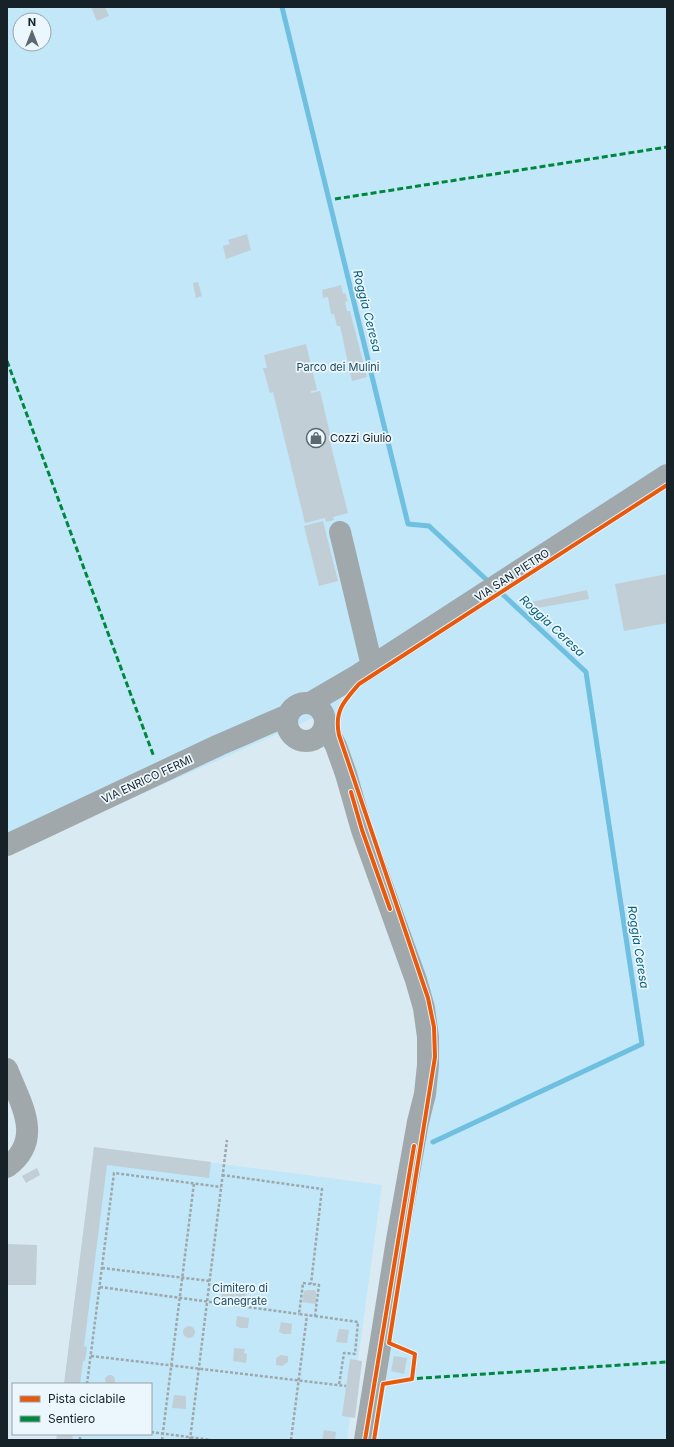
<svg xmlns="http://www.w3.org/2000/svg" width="674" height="1447" font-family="Inter,sans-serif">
<rect width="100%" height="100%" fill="#daeaf2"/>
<path fill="#c1e7f9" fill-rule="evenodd" d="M 7,7 L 667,7 L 667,1440 L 378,1440 L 421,1138 L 437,1077 L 329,711 L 9,853 L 7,849 ZM 20,20 L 44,20 L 44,44 L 20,44 Z
M 94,1147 L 382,1185 L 347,1440 L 57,1440 L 57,1434 L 151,1434 L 151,1384 L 64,1384 Z"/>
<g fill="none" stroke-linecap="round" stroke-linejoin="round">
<path stroke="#6ebfe0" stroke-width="5" d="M 282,7 L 408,524 L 429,526 L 490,583
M 433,1142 L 642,1044 L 586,672 L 498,590"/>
</g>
<path fill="#c1ced5" d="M 91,7 L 105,7 L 109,16 L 97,21 Z
M 247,234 L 251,250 L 226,259 L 223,246 L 230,244 L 228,240 Z
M 198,282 L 202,296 L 196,298 L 193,283 Z
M 341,285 L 343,294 L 345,293 L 348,301 L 345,302 L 347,311 L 350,311 L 367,377 L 352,381 L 340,326 L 337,326 L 334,314 L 331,314 L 328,297 L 323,298 L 322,290 Z
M 306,344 L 317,390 L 311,391 L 311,393 L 320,391 L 331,438 L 329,438 L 348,513 L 333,517 L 334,520 L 326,522 L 325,518 L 305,523 L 273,392 L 270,393 L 263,368 L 267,368 L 264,355 Z
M 323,521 L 338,581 L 319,586 L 304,526 Z
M 667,574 L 667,623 L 624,631 L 615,584 Z
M 587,590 L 589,599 L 537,608 L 531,602 Z
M 94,1147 L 211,1162 L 209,1178 L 107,1165 L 84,1346 L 87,1347 L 85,1361 L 83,1361 L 80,1384 L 64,1384 Z
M 37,1168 L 40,1175 L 26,1183 L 22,1176 Z
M 7,1244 L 37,1245 L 36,1285 L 7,1285 Z
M 224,1285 L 235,1287 L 234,1299 L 221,1298 Z
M 236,1287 L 247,1289 L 245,1300 L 235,1298 Z
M 308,1290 L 314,1290 L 316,1292 L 316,1304 L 302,1302 L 304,1291 Z
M 237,1316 L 249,1318 L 248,1328 L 240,1328 L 236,1326 Z
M 281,1322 L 292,1324 L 291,1334 L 283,1334 L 279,1332 Z
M183 1332a6 6 0 1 1 12 0a6 6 0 1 1-12 0Z
M 339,1329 L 349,1330 L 347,1343 L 336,1342 Z
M 234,1348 L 245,1349 L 244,1353 L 247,1354 L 246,1363 L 233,1361 Z
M 281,1355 L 288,1356 L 288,1362 L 282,1366 L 276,1365 L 276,1358 Z
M 394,1356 L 407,1358 L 404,1374 L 391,1371 Z
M 350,1359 L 362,1361 L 355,1418 L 342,1416 Z
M105 1380a5 5 0 1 1 10 0a5 5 0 1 1-10 0Z
M 174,1395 L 186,1396 L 186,1409 L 172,1408 Z
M 324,1430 L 336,1432 L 335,1440 L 322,1440 Z
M 57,1434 L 73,1434 L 72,1440 L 56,1440 Z"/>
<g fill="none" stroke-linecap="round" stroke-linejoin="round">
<path stroke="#9ea7ab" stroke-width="2.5" stroke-dasharray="3 2" stroke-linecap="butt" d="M 222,1175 L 322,1189 L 311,1284
M 102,1268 L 210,1281
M 303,1283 L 319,1285 L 315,1316 L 299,1314 Z
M 100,1287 L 299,1314
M 315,1316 L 358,1322 L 355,1354 L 344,1353 L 339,1385
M 91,1356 L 346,1386
M 87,1384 L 114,1173 L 221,1187
M 151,1432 L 211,1440
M 80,1440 L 80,1434
M 162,1440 L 194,1183
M 190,1440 L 227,1140
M 291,1440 L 307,1315"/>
<path stroke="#a0a8ab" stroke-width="22" d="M 340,532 L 372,666
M287 722a19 19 0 1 1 38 0a19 19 0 1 1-38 0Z
M 310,703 L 358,675 L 667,475
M 325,725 L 336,746 L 346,774 L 362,830 L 416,980 L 424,1008 L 428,1037 L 428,1065 L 425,1094 L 418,1122 L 397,1240 L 365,1440
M 7,845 L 219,745 L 288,715
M 7,1069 C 20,1103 45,1139 7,1167"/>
<path stroke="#00873e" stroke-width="3" stroke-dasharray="6 3" stroke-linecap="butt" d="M 335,199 L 667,147
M 7,361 L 154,757
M 408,1379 L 667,1362"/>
<g stroke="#ebf7fd" stroke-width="6">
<path id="cycleway" d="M 351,792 L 362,830 L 390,909
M 365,1440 L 414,1146
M 374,1440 L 383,1384 L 412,1379 L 415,1354 L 389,1343 L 435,1057 L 434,1027 L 428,998 L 339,735 C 334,711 344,701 359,684 L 667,485"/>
</g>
<use href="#cycleway" stroke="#e8590c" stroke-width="4"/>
</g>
<defs>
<g id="shop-ring" transform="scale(1)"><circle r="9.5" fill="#ebf7fd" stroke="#5b686f" stroke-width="1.5"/><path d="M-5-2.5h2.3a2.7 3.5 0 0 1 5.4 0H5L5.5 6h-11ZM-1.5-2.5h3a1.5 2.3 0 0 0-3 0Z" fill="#5b686f"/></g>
</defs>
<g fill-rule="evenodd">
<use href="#shop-ring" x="316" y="438"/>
</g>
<g text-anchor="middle" stroke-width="3.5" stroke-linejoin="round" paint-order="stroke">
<g font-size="11" fill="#1d4a5d" stroke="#ebf7fd">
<text x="338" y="371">Parco dei Mulini</text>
<text x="240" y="1292">Cimitero di<tspan x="240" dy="13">Canegrate</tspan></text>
</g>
<g font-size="11" fill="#172228" stroke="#ebf7fd" text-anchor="start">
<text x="330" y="442">Cozzi Giulio</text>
</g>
<g font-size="11" fill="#172228" stroke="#ebf7fd">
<text transform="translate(512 575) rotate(-33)" y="4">VIA SAN PIETRO</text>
<text transform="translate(147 779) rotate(-25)" y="4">VIA ENRICO FERMI</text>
</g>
<g font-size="12" font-style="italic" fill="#055f7d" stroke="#ebf7fd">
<text transform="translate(367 311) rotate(76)" y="4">Roggia Ceresa</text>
<text transform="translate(552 626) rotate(43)" y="4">Roggia Ceresa</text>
<text transform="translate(638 947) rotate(81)" y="4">Roggia Ceresa</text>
</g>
</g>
<rect width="674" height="1447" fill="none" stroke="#172228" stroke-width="16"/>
<rect x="12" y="1383" width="140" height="52" fill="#ebf7fd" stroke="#96a2a8"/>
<rect x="20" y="1396" width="20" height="6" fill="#e8590c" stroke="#96a2a8"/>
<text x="48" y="1403" font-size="12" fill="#172228">Pista ciclabile</text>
<rect x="20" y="1416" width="20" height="6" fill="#00873e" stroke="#96a2a8"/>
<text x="48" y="1423" font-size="12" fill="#172228">Sentiero</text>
<g transform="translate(32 32)"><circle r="19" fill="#ebf7fd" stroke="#96a2a8"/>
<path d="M0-3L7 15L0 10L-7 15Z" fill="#5b686f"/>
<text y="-6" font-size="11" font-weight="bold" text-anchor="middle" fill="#172228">N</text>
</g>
</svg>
